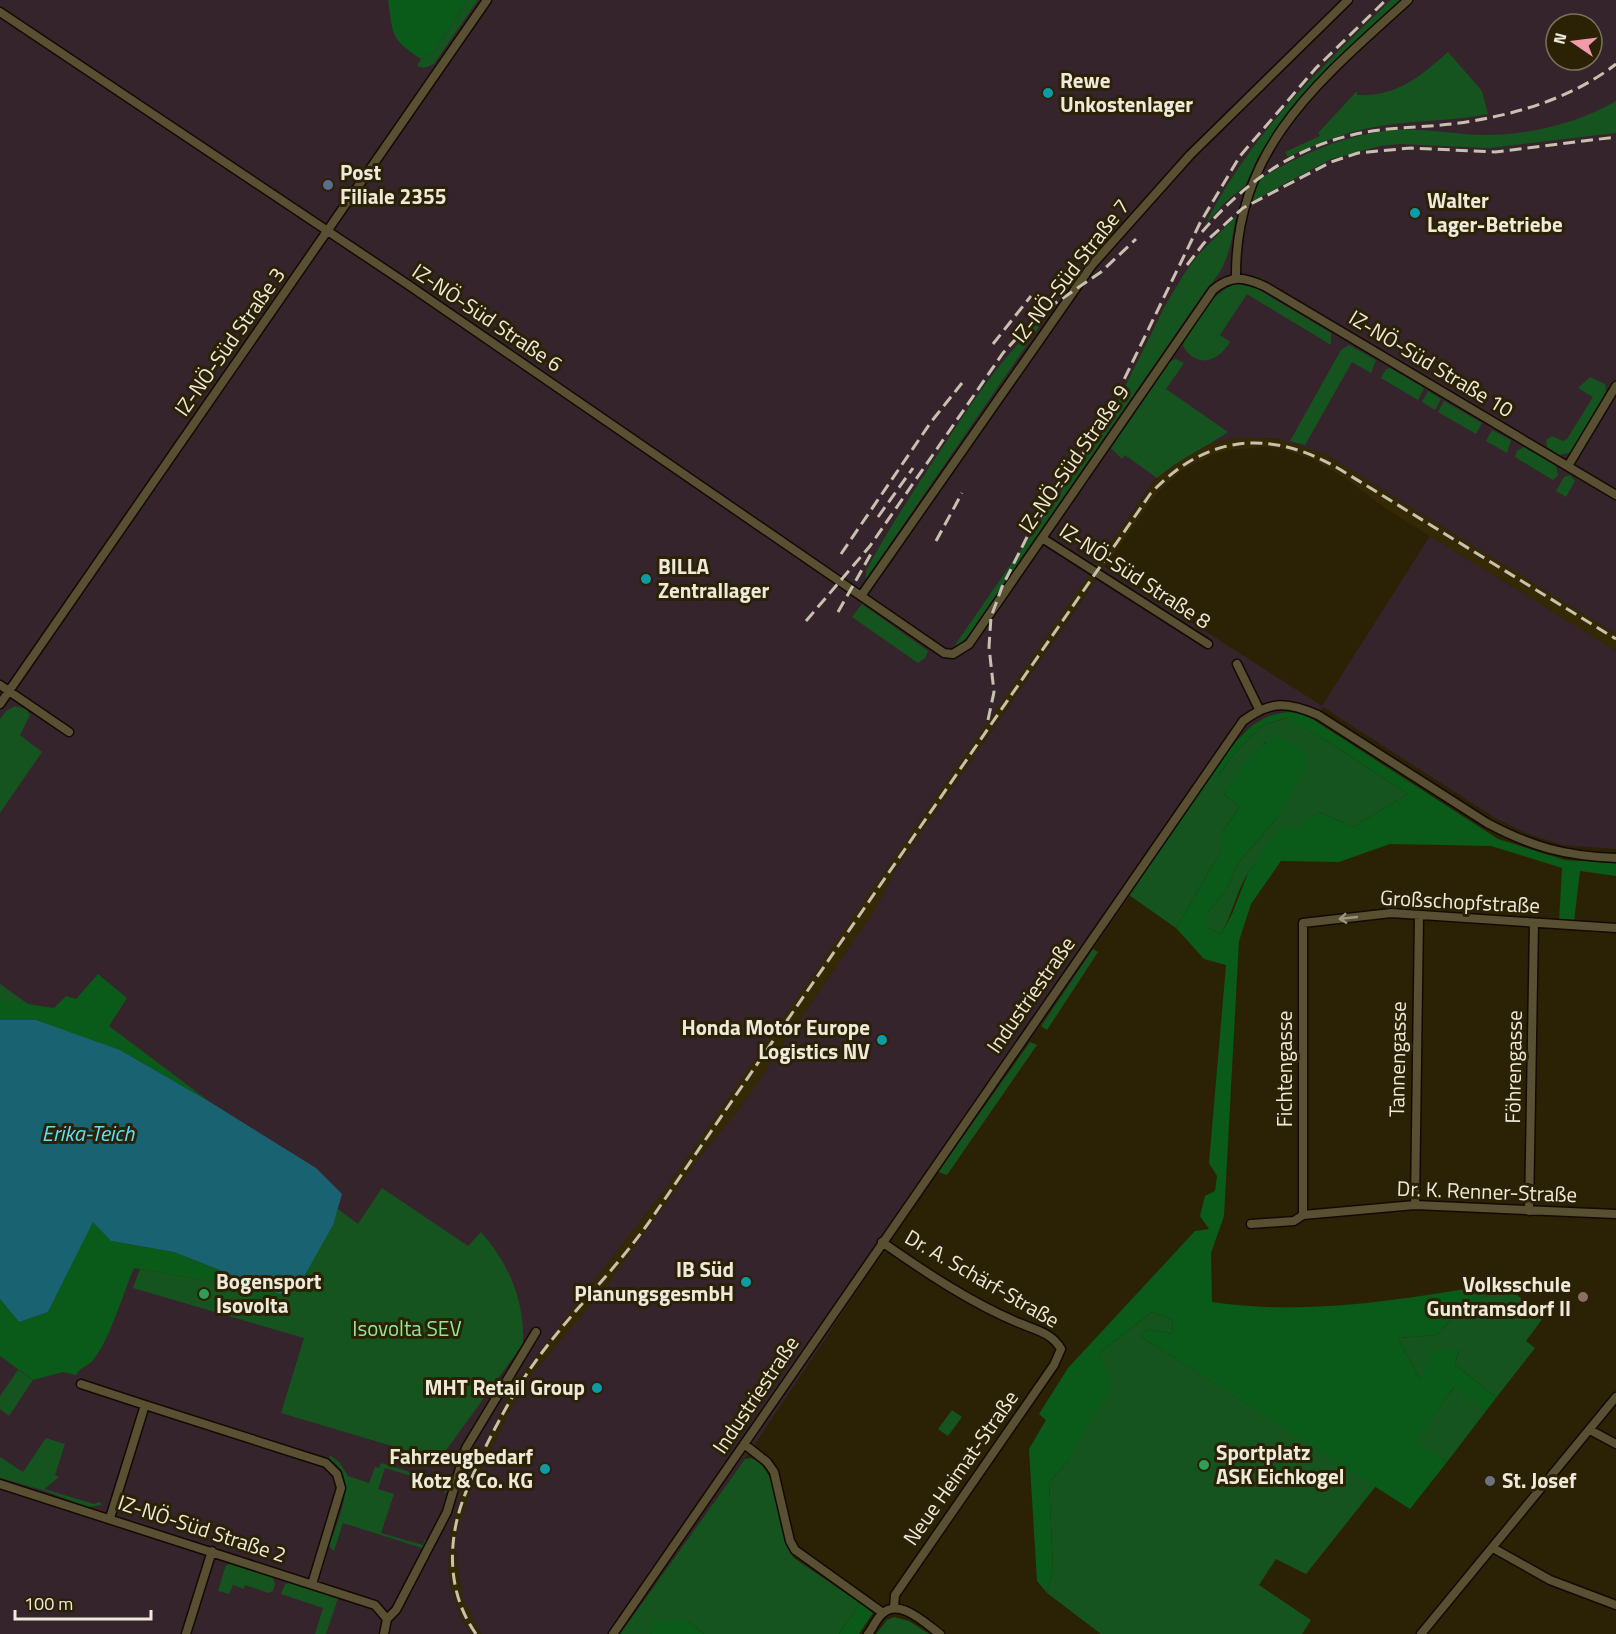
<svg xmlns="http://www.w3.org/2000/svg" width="1616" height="1634" font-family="'Titillium Web',sans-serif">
<rect width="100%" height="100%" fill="#2b2206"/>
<path fill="#352904" d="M 1256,437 L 1290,441 L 1325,454 L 1616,634 L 1616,651 L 1388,510 L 1343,477 L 1314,460 L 1283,449 L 1264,447 L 1230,450 L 1212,455 L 1181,471 L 1157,493 L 1103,569 L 1096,564 L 1157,478 L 1168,468 L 1210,444 L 1233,438 Z
M 1089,574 L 1096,579 L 896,869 L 874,911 L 740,1108 L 700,1157 L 607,1286 L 530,1377 L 507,1416 L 470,1492 L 455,1547 L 463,1599 L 481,1634 L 471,1634 L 460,1616 L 450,1584 L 448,1567 L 451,1528 L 463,1490 L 513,1386 L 669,1184 Z"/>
<path fill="#36242d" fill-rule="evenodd" d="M 0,0 L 1616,0 L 1616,634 L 1325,454 L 1275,438 L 1233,438 L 1210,444 L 1168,468 L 1156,478 L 1096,564 L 1103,569 L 1105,567 L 1322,706 L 1430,536 L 1616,651 L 1616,849 L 1563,845 L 1531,835 L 1497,819 L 1323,707 L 1314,720 L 1302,714 L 1244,731 L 881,1255 L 745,1459 L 620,1634 L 481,1634 L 463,1599 L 455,1547 L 458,1529 L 470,1492 L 507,1416 L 530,1377 L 607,1285 L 700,1157 L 740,1108 L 874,911 L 896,869 L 1096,580 L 1089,575 L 669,1184 L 513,1386 L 463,1490 L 451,1528 L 448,1567 L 450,1584 L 460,1616 L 471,1634 L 0,1634 ZM 1556,24 L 1592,24 L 1592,60 L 1556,60 Z"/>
<path fill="#15541e" d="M 468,0 L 478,0 L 434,64 L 424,68 L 417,66 L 421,59 L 434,52 Z
M 1391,0 L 1401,0 L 1306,91 L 1258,157 L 1245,186 L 1225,202 L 1205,225 C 1249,136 1320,68 1391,0 Z
M 1448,52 L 1482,91 L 1488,114 C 1454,121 1420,120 1386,125 C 1351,130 1320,142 1288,157 L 1285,152 L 1320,136 L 1318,133 L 1357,91 L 1357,95 C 1396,97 1420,77 1448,52 Z
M 1616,101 L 1616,133 L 1489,148 L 1400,144 L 1380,146 L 1331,159 L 1251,202 L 1258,180 C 1301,154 1343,135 1394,130 C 1423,128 1451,134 1480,135 C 1525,136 1577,124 1616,101 Z
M 1236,216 C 1231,245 1228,267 1207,288 L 968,636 L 957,647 L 955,645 L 1103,431 L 1166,304 L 1184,274 L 1198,255 Z
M 1237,284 L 1256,288 L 1331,333 L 1331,345 L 1247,294 L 1220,335 L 1230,342 C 1218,362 1197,369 1183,346 L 1184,340 C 1199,320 1211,291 1237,284 Z
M 1048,314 L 866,579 L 866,571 C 890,525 919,483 948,439 C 978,394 1007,350 1048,314 Z
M 1349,345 L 1376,360 L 1371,373 L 1352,362 L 1305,445 L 1290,441 L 1341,350 Z
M 1175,359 L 1184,363 L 1166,389 L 1228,432 C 1205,448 1179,459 1157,478 L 1125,455 L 1122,459 L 1111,448 L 1170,362 Z
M 1390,368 L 1424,388 L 1418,400 L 1381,378 L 1386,369 Z
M 1590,377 L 1605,384 L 1606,392 L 1574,448 L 1569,453 L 1559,455 L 1547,447 L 1546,440 L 1552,436 L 1563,441 L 1567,439 L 1593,397 L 1578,388 Z
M 1428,391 L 1441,399 L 1435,410 L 1422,402 Z
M 1444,401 L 1482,423 L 1476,434 L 1438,412 Z
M 1492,430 L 1511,440 L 1507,453 L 1486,441 Z
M 1524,447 L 1556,466 L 1558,475 L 1553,480 L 1515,457 L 1517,451 Z
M 1570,475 L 1575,481 L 1566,497 L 1556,491 L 1564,477 Z
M 862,604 L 928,651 L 925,658 L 918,663 L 852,617 Z
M 15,706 L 26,709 L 30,715 L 20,735 L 42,752 L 0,813 L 0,719 L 6,711 Z
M 1287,718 L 1327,741 L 1408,794 L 1353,827 L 1320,812 C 1301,825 1260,854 1248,873 C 1237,890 1232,915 1221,934 L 1208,928 L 1208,912 L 1226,890 L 1239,862 L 1278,817 L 1266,742 L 1243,767 L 1224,794 L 1240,807 L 1221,834 L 1221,851 L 1176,928 L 1129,895 L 1212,774 L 1217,777 L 1237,750 L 1263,725 Z
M 1093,949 L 1098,952 L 1047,1030 L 1041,1026 Z
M 0,984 L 35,1009 L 0,1000 Z
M 1030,1042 L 1037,1045 L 947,1175 L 938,1172 Z
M 279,1165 L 358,1224 L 382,1188 L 468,1246 L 481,1232 C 509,1264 525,1301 523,1344 L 439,1460 L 281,1413 L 304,1338 L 133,1288 L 140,1269 L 226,1284 Z
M 1504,1283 L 1543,1318 L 1526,1341 L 1535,1348 L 1496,1398 L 1455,1364 L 1459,1350 L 1420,1380 L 1398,1338 L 1437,1335 L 1463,1307 L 1485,1296 L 1491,1285 Z
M 1152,1312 L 1173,1320 L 1172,1334 L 1148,1329 L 1140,1336 L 1376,1486 L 1306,1574 L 1276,1559 L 1259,1585 L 1311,1620 L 1302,1634 L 1101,1634 L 1047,1593 L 1053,1569 L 1049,1482 L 1068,1461 L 1099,1353 Z
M 18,1370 L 33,1380 L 9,1416 L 0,1409 L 0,1396 Z
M 1455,1386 L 1486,1411 L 1447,1462 L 1415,1441 Z
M 952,1410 L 962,1417 L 948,1436 L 938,1429 Z
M 46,1438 L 65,1444 L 55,1475 L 59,1477 L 44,1489 L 94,1504 L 100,1502 L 102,1505 L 88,1507 L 42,1490 L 0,1478 L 0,1457 L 23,1472 Z
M 330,1455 L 340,1463 L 348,1476 L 369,1483 L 375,1467 L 379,1468 L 381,1463 L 449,1484 L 451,1490 L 444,1493 L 445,1486 L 385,1468 L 378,1489 L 394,1494 L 381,1533 L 423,1545 L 425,1539 L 427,1542 L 423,1553 L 420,1553 L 422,1548 L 343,1523 L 334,1551 L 329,1546 C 337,1520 361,1477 329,1459 Z
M 751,1458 C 784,1471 773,1530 794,1558 L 860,1603 L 839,1634 L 704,1634 L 687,1620 L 655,1620 L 650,1634 L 620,1634 L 745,1459 Z
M 231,1564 L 273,1578 L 275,1584 L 273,1591 L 269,1593 L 245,1585 L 244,1589 L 233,1585 L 229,1594 L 218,1591 L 226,1565 Z
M 289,1583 L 338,1598 L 326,1634 L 315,1634 L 323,1608 L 281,1594 L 285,1584 Z
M 894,1617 L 909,1621 L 929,1634 L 876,1634 L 887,1620 Z"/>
<path fill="#0a5a1a" d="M 388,0 L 468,0 L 434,52 L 421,59 C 390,39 393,34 388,0 Z
M 1289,712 L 1302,714 L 1314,720 L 1498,839 L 1565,860 L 1616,863 L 1616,876 L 1580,871 L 1574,922 L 1559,921 L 1562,868 L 1491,846 L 1390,844 L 1339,862 L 1281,861 L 1251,904 L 1239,941 L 1224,1216 L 1211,1253 L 1212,1302 C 1306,1316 1397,1300 1491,1285 L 1485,1296 L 1463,1307 L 1437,1335 L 1398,1338 L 1420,1380 L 1432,1351 L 1459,1349 L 1455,1364 L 1496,1398 L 1486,1411 L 1454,1387 L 1416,1441 L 1447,1462 L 1410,1509 L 1140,1336 L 1148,1329 L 1172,1334 L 1173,1320 L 1152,1312 L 1099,1353 L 1112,1384 L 1068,1461 L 1049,1482 L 1053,1569 L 1047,1593 L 1037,1581 L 1029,1449 L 1046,1420 L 1039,1414 L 1068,1368 L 1195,1231 L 1209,1229 L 1200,1216 L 1205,1196 L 1215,1191 L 1217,1176 L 1209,1163 L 1226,965 L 1204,959 L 1176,928 L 1221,851 L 1221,834 L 1240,807 L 1224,794 C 1239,772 1254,746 1279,736 L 1305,751 L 1307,767 L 1278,817 L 1239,862 L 1226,890 L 1208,912 L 1208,928 L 1221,934 L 1232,914 L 1248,873 L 1281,826 L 1293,830 L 1320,812 L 1353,827 L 1408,794 L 1327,741 L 1286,718 L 1263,725 L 1237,750 L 1217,777 L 1212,774 C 1234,745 1250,715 1289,712 Z
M 98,974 L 127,998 L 109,1026 L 210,1102 L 120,1050 L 0,1020 L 0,1000 L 54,1008 L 66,996 L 76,999 Z
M 93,1221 L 111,1241 L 174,1252 L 280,1294 L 271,1301 L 226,1284 L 134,1268 C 123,1293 110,1340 93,1360 C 88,1367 81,1366 76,1375 L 63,1372 L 33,1380 L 0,1356 L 0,1299 L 19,1322 L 48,1312 Z
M 860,1603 L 873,1613 L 859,1634 L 839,1634 Z
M 654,1620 L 687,1620 L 704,1634 L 650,1634 Z"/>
<path fill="#196271" d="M 0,1020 L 36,1020 L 120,1050 L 210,1102 L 316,1168 L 342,1194 L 333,1225 L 297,1289 L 280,1294 L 174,1252 L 111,1241 L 93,1222 L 48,1312 L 19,1322 L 0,1299 Z"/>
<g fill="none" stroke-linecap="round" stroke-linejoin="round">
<g stroke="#130b00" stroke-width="11">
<path id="street" d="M 0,12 L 407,284 L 944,653 L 953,654 L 969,644 L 1213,290 C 1232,274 1245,277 1266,287 L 1616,495
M 1236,277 C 1235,147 1320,80 1408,0
M 1568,466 L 1616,386
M 1042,538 L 1208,644
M 861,596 L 1092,265 L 1190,155 L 1348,0
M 1237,664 L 1259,709
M 0,685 L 69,732
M 0,704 L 487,0
M 1415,1205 L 1419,915
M 1529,1211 L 1534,923
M 1303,1215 L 1303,923 L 1391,913 L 1616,928
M 1251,1224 L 1294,1221 L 1303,1215 L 1415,1205 L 1616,1214
M 882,1242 C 925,1272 971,1303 1019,1323 C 1036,1330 1052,1333 1061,1349 L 1054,1365 L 895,1595 L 894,1608
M 81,1384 L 145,1405
M 1590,1430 L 1616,1444
M 744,1444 L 767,1462 L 774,1472 L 790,1541 L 795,1550 L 883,1613
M 0,1484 L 344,1595 L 375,1605 L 387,1619
M 110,1518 L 145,1405 L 326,1463 L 337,1474 L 341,1488 L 312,1584
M 1493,1548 L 1550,1580 L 1616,1605
M 186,1634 L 212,1551
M 384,1634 L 387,1619 L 396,1610 L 447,1512 L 466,1448 L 536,1332
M 613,1634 L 1243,721 C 1271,700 1288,702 1318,715 L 1487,823 C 1532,847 1565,856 1616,858
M 868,1634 C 873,1628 876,1619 882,1614 C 899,1597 926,1624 940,1634
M 1421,1634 L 1616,1397"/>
</g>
<use href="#street" stroke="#594f33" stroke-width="8"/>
<path stroke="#c8c1af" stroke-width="3" stroke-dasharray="12 6" stroke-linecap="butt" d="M 1202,232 C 1242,185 1291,149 1352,135 C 1384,127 1418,128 1451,124 C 1508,117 1570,100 1616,64
M 1187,265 L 1204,243 L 1243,208 L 1331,162 L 1358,153 L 1411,148 L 1495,152 L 1616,137
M 993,344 L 1031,296
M 878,517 L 913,468
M 936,541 L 962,493
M 841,554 L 931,422 L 962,383
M 838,612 L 872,552
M 806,621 L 870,546 L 1003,353 L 1038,315 L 1101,272 L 1136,239
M 988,720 L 994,692 L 989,647 L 991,617 L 1002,587 L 1029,533 L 1100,429 L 1200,223 L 1240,156 L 1316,68 L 1386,0
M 476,1634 C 447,1593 447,1542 464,1497 C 480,1455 502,1412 526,1375 C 564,1318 616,1271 654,1215 C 819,973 985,733 1151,493 C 1208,433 1272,429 1341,470 L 1616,639"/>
</g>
<defs><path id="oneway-shaft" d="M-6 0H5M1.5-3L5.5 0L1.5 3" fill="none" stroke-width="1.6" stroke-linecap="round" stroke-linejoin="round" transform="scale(1.5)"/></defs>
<use stroke="#9c947e" href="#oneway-shaft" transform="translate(1348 918) rotate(174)"/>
<g fill="#0f9aa8" stroke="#2b2206" stroke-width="2">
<circle cx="1048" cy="93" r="6"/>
<circle cx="1415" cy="213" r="6"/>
<circle cx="646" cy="579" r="6"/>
<circle cx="882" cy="1040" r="6"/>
<circle cx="746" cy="1282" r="6"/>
<circle cx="597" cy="1388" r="6"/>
<circle cx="545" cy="1469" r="6"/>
</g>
<circle fill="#5c6f8a" stroke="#2b2206" stroke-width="2" cx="328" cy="185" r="6"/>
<g fill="#2e9e5b" stroke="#2b2206" stroke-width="2">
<circle cx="204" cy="1294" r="6"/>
<circle cx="1204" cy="1465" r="6"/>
</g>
<circle fill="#8d6e63" stroke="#2b2206" stroke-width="2" cx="1583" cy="1297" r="6"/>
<circle fill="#6b7280" stroke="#2b2206" stroke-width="2" cx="1490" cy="1481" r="6"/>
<g text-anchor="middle" stroke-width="6" stroke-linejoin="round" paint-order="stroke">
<g font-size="21" font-weight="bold" fill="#efe9d9" stroke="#2b2206" text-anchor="start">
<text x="1060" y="88">Rewe<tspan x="1060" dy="24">Unkostenlager</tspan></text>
<text x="340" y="180">Post<tspan x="340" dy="24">Filiale 2355</tspan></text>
<text x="1427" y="208">Walter<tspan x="1427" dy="24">Lager-Betriebe</tspan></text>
<text x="658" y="574">BILLA<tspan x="658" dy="24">Zentrallager</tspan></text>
<text x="870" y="1035" text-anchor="end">Honda Motor Europe<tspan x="870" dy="24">Logistics NV</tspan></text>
<text x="734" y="1277" text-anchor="end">IB Süd<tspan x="734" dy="24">PlanungsgesmbH</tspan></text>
<text x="216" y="1289">Bogensport<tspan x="216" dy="24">Isovolta</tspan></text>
<text x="1571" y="1292" text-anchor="end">Volksschule<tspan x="1571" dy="24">Guntramsdorf II</tspan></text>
<text x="585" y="1395" text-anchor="end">MHT Retail Group</text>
<text x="1216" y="1460">Sportplatz<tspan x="1216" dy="24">ASK Eichkogel</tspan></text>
<text x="533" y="1464" text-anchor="end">Fahrzeugbedarf<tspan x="533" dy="24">Kotz &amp; Co. KG</tspan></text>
<text x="1502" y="1488">St. Josef</text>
</g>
<g font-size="21" fill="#efe9d9" stroke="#2b2206">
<text transform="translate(1071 271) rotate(-52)" y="7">IZ-NÖ-Süd Straße 7</text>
<text transform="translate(487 318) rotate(34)" y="7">IZ-NÖ-Süd Straße 6</text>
<text transform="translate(230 342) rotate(-55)" y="7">IZ-NÖ-Süd Straße 3</text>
<text transform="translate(1431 364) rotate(31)" y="7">IZ-NÖ-Süd Straße 10</text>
<text transform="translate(1074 459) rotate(-55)" y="7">IZ-NÖ-Süd Straße 9</text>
<text transform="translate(1135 576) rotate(33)" y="7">IZ-NÖ-Süd Straße 8</text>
<text transform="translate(1460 902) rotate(3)" y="7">Großschopfstraße</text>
<text transform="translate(1031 995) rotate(-55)" y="7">Industriestraße</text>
<text transform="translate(1398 1059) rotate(-89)" y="7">Tannengasse</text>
<text transform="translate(1514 1067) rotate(-89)" y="7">Föhrengasse</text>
<text transform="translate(1285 1069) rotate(-90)" y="7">Fichtengasse</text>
<text transform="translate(1487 1192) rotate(2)" y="7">Dr. K. Renner-Straße</text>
<text transform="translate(982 1279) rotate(30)" y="7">Dr. A. Schärf-Straße</text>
<text transform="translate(756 1395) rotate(-56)" y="7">Industriestraße</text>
<text transform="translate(961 1468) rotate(-55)" y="7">Neue Heimat-Straße</text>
<text transform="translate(202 1529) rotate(18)" y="7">IZ-NÖ-Süd Straße 2</text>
</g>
<g font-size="21" fill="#8deb93" stroke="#2b2206">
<text x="407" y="1336">Isovolta SEV</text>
</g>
<g font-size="22" font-style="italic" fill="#5ce0fc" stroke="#2b2206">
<text x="88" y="1141">Erika-Teich</text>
</g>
</g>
<g transform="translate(1574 42) rotate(284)"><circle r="28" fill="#2b2206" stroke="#79725a" stroke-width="1.5"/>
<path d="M0-4.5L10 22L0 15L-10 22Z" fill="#f29aac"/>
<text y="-9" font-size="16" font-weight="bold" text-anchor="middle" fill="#efe9d9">N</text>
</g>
<path d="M15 1610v9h136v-9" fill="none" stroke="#efe9d9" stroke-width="3"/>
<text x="24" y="1610" font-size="18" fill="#efe9d9" stroke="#2b2206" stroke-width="4.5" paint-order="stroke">100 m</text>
</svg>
